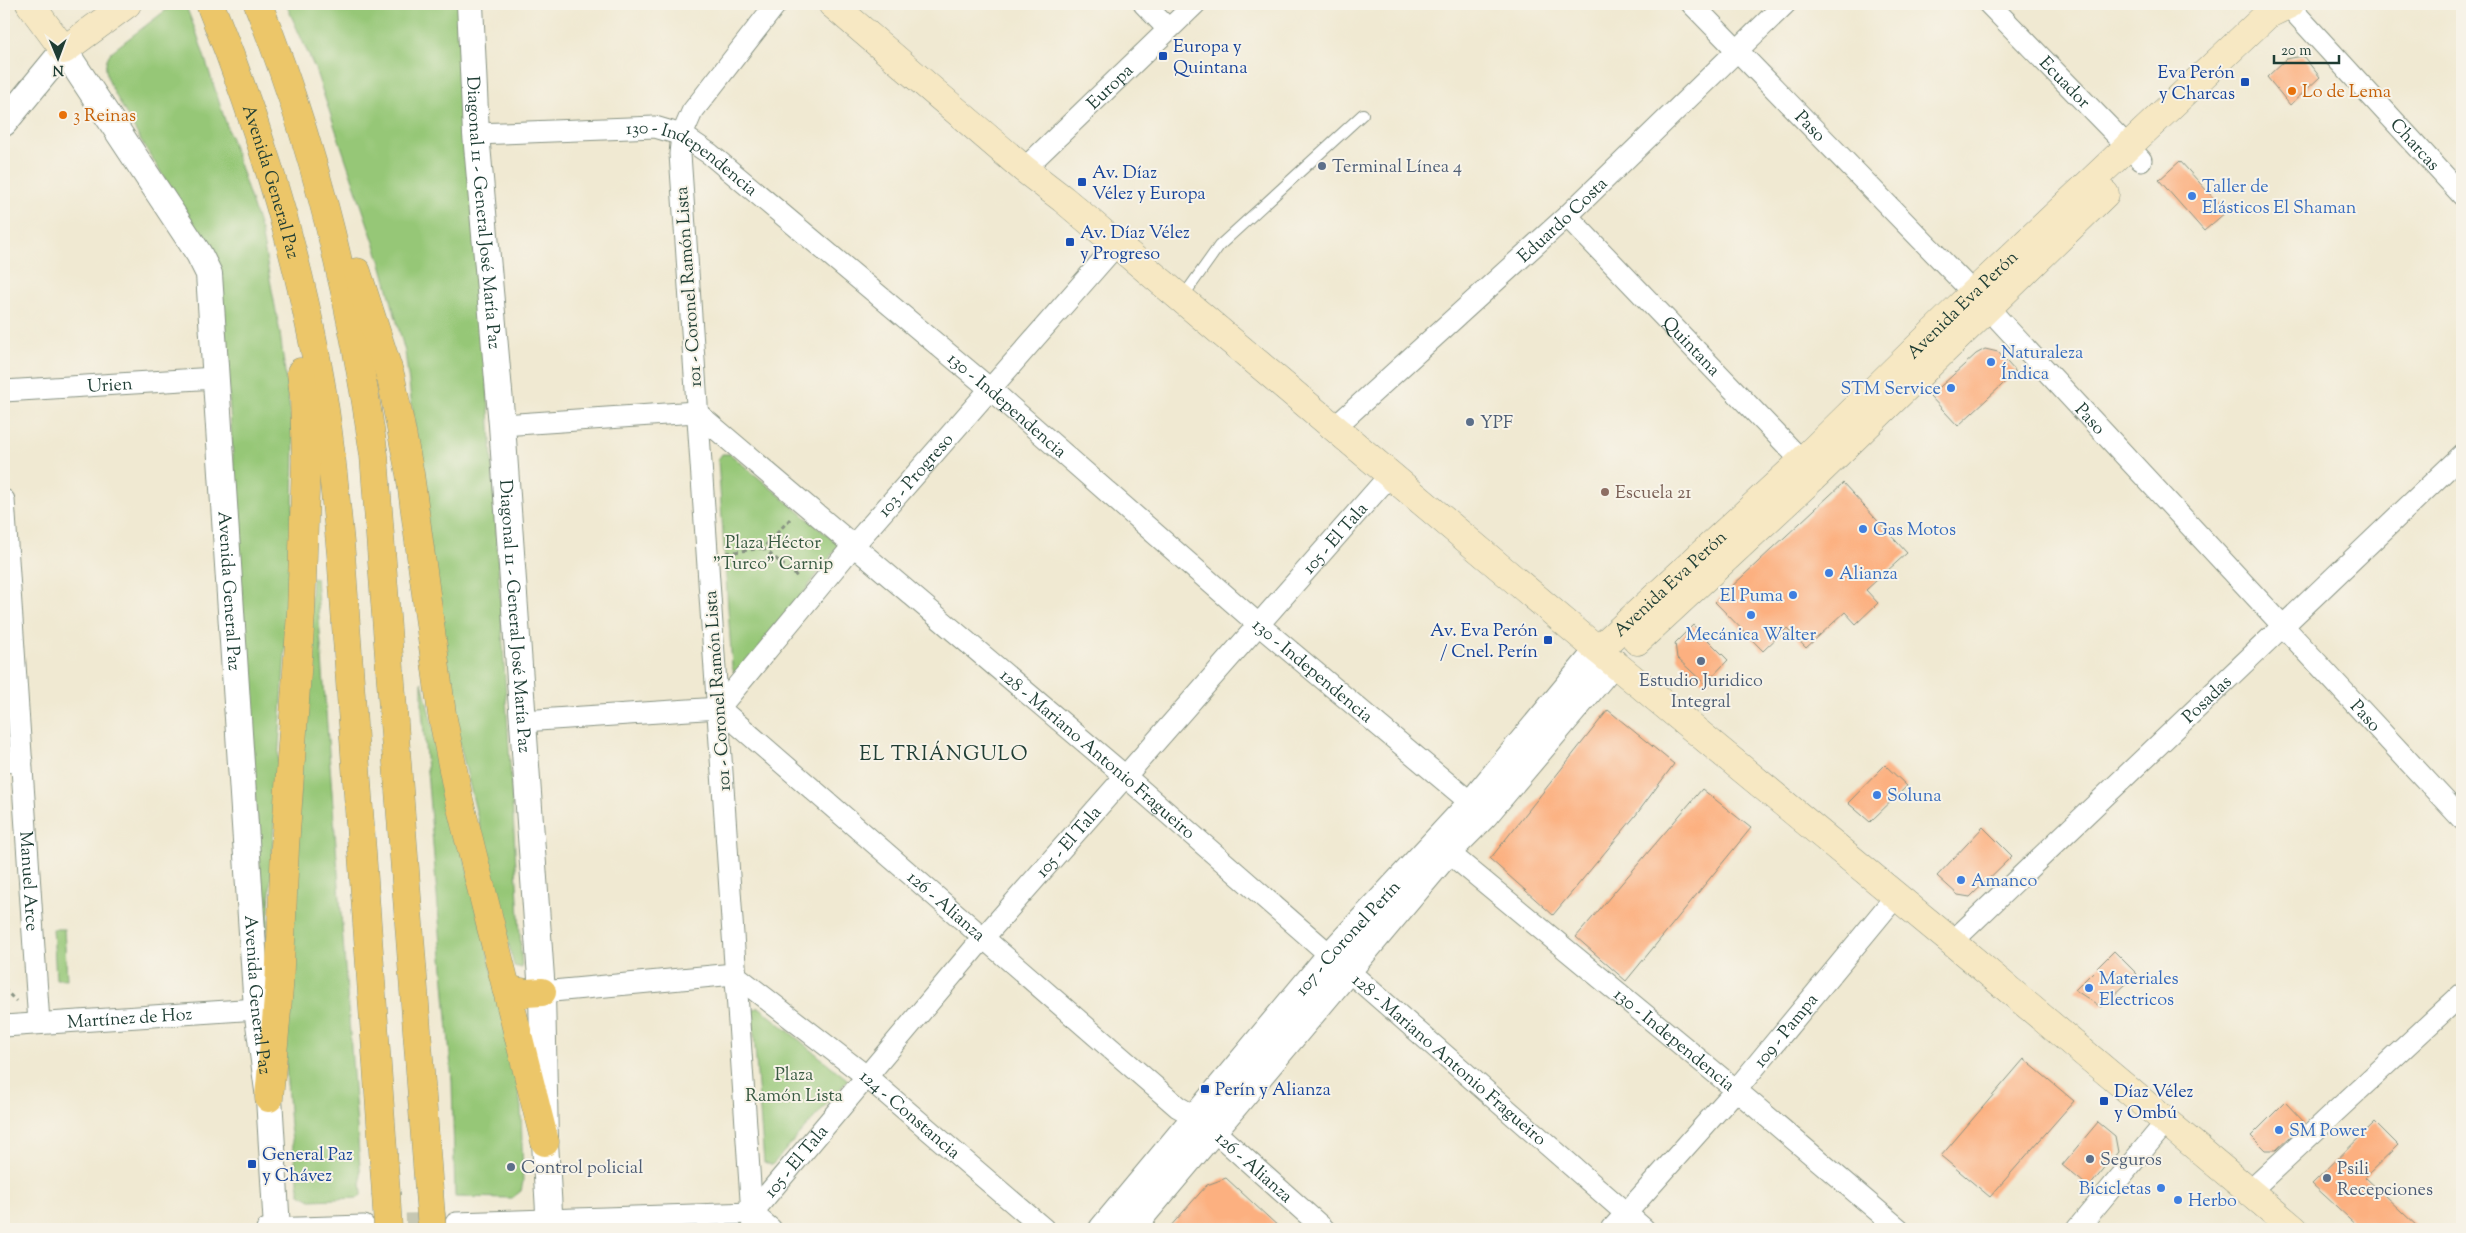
<svg xmlns="http://www.w3.org/2000/svg" width="2466" height="1233" font-family="'Sorts Mill Goudy',serif">
<rect width="100%" height="100%" fill="#f7f3e8"/>
<filter id="ink" filterUnits="userSpaceOnUse"><feTurbulence type="fractalNoise" baseFrequency=".02" numOctaves="2"/><feDisplacementMap in="SourceGraphic" scale="10" xChannelSelector="R" yChannelSelector="G"/><feConvolveMatrix kernelMatrix="1 2 1 2 8 2 1 2 1" color-interpolation-filters="sRGB"/></filter>
<filter id="wash" filterUnits="userSpaceOnUse"><feTurbulence type="fractalNoise" baseFrequency=".0096" numOctaves="4" result="noise"/><feDisplacementMap in="SourceGraphic" scale="20" xChannelSelector="R" yChannelSelector="G"/><feGaussianBlur stdDeviation="1.12" result="paint"/><feColorMatrix in="noise" values="0 0 0 0 0 0 0 0 0 0 0 0 0 0 0 0 0 1.4 0 .05"/><feComposite in="paint" operator="in"/></filter>
<g filter="url(#wash)">
<rect width="100%" height="100%" fill="#f0e9d2"/>
<path fill="#96c777" stroke="#5a8256" d="M 174,4 L 185,4 L 197,34 L 261,231 L 280,333 L 294,442 L 293,525 L 267,939 L 260,870 L 221,274 C 194,217 154,167 125,112 C 118,99 108,84 106,70 C 105,62 107,58 111,52 Z
M 286,4 L 460,4 L 487,375 L 522,968 L 514,966 L 450,705 L 405,352 L 381,263 L 315,69 Z
M 722,454 L 730,454 L 839,545 L 746,670 L 738,674 L 734,672 L 732,667 L 718,460 Z
M 312,577 L 316,578 L 362,1194 L 358,1198 L 311,1200 L 300,1194 L 290,1126 L 284,1038 Z
M 422,682 L 512,1052 L 521,1107 L 523,1182 L 521,1191 L 512,1198 L 455,1197 L 452,1081 L 422,709 Z
M 53,929 L 64,929 L 67,979 L 56,979 Z
M 759,1007 L 848,1080 L 772,1165 L 764,1162 L 752,1010 Z"/>
<g id="blocks">
<path fill="#fcb080" d="M 2303,56 L 2320,77 L 2290,105 L 2267,77 L 2286,59 Z
M 2180,161 L 2226,212 L 2204,231 L 2159,180 Z
M 1985,349 L 1998,352 L 2016,372 L 1958,426 L 1930,396 L 1976,354 Z
M 1843,483 L 1907,553 L 1866,590 L 1878,603 L 1856,624 L 1845,612 L 1806,648 L 1787,628 L 1763,651 L 1715,602 Z
M 1693,625 L 1728,660 L 1705,684 L 1677,658 L 1675,643 Z
M 1608,710 L 1674,764 L 1636,815 L 1553,915 L 1490,859 Z
M 1885,765 L 1907,786 L 1870,822 L 1848,803 Z
M 1702,789 L 1751,828 L 1626,981 L 1576,937 Z
M 1983,827 L 2012,856 L 1970,897 L 1958,895 L 1937,876 Z
M 2114,951 L 2137,974 L 2101,1007 L 2075,990 Z
M 2024,1059 L 2074,1101 L 1990,1197 L 1941,1156 Z
M 2285,1102 L 2305,1123 L 2276,1150 L 2265,1150 L 2251,1136 Z
M 2098,1122 L 2115,1136 L 2118,1152 L 2089,1187 L 2062,1165 Z
M 2375,1122 L 2398,1145 L 2365,1177 L 2420,1229 L 2361,1229 L 2312,1184 Z
M 1226,1178 L 1281,1229 L 1168,1229 L 1207,1185 Z"/>
</g>
</g>
<g filter="url(#ink)">
<use href="#blocks" fill-opacity="0" stroke="#889383" stroke-width="1"/>
<g fill="none" stroke-linecap="round" stroke-linejoin="round">
<path stroke="#c6c7b2" stroke-width="21" stroke-dasharray="21 11" stroke-linecap="butt" d="M 374,1225 L 446,1223"/>
<g stroke="#889383" stroke-width="12">
<path id="service" d="M 1182,298 L 1219,246 L 1363,114"/>
</g>
<g stroke="#889383" stroke-width="23">
<g id="minor">
<path d="M 1144,4 L 1168,29"/>
<path id="s1" d="M 1692,4 L 1988,308 L 2462,819"/>
<path id="s2" d="M 1989,4 L 2141,160"/>
<path id="s3" d="M 2287,4 L 2462,195"/>
<path id="s4" d="M 476,134 L 655,127 L 682,135 L 710,154 L 989,388 L 1259,625 L 1483,813"/>
<path id="s5" d="M 1024,169 L 1195,4"/>
<path id="s6" d="M 1567,216 L 1802,461 L 1814,470"/>
<path id="s7" d="M 4,391 L 215,378"/>
<path id="s8" d="M 502,425 L 696,412 L 1125,776 L 1644,1229"/>
<path id="s9" d="M 1334,428 L 1567,216 L 1785,4"/>
<path id="s10" d="M 4,500 L 39,1023"/>
<path id="s11" d="M 719,708 L 853,546 L 1117,244"/>
<path id="s12" d="M 523,721 L 719,708 L 1178,1107 L 1196,1117 L 1213,1130 L 1324,1229"/>
<path d="M 4,762 L 22,761"/>
<path id="s13" d="M 1448,852 L 1736,1090 L 1899,1229"/>
<path id="s14" d="M 1952,942 L 2462,455"/>
<path id="s15" d="M 542,992 L 734,974 L 866,1076 L 1044,1229"/>
<path id="s16" d="M 4,1026 L 257,1009"/>
<path d="M 2250,1191 L 2462,994"/>
<path id="s17" d="M 752,1213 L 984,937 L 1390,475"/>
<path d="M 456,1223 L 752,1213 L 771,1229"/>
<path d="M 267,1229 L 364,1226"/>
<path d="M 753,1229 L 680,154 L 682,135 L 692,112 L 776,4"/>
<path id="s18" d="M 1612,1229 L 1736,1090 L 1896,896"/>
<path d="M 2077,1229 L 2167,1121"/>
</g>
</g>
<g stroke="#889383" stroke-width="28">
<g id="tertiary">
<path id="s19" d="M 470,4 L 476,134 L 502,425 L 542,992 L 545,1142 L 550,1229"/>
<path id="s20" d="M 4,123 L 64,50 L 199,254 L 209,274 L 257,1009 L 269,1098 L 277,1229"/>
<path id="s21" d="M 1102,1229 L 1330,955 L 1472,802 L 1598,650"/>
<path d="M 1131,1229 L 1448,852 L 1485,815 L 1614,662"/>
</g>
</g>
<g stroke="#889383" stroke-width="29">
<g id="secondary">
<path d="M 30,4 L 64,50 L 127,4"/>
<path d="M 832,4 L 1024,169 L 1063,199 L 1598,650 L 1952,942 L 2294,1229"/>
<path d="M 1637,641 L 1818,473 L 2105,194"/>
<path id="s22" d="M 1598,650 L 1802,461 L 1972,294 L 2267,15 L 2290,4"/>
</g>
</g>
<g stroke="#889383" stroke-width="29">
<g id="motorway">
<path id="s23" d="M 210,4 C 257,120 294,239 317,362 C 329,425 335,490 341,554 L 386,1193"/>
<path d="M 258,4 C 316,149 352,300 374,455 L 429,1191"/>
<path d="M 357,272 L 391,378 L 410,474 L 442,714 L 459,800 L 545,1142"/>
<path d="M 506,989 L 526,993 L 542,992"/>
<path d="M 269,1098 L 279,988 L 285,847 L 301,613 L 306,460 L 304,396 L 301,372"/>
</g>
</g>
<path stroke="#889383" stroke-width="3" stroke-dasharray="4 4" stroke-linecap="butt" d="M 763,548 L 799,578
M 727,553 L 763,548 L 790,519
M 4,989 L 16,1001"/>
<use href="#service" stroke="#fff" stroke-width="10"/>
<use href="#minor" stroke="#fff" stroke-width="21"/>
<use href="#tertiary" stroke="#fff" stroke-width="26"/>
<use href="#secondary" stroke="#f7e8c3" stroke-width="28"/>
<use href="#motorway" stroke="#ecc669" stroke-width="28"/>
<g stroke="#889383" stroke-width="29" stroke-linecap="butt">
<path id="motorway-bridge" d="M 429,1191 L 432,1229
M 386,1193 L 388,1229"/>
</g>
<use href="#motorway-bridge" stroke="#ecc669" stroke-width="28"/>
</g>
</g>
<g fill="#1a4fb4" stroke="#f7f3e8" stroke-width="2">
<rect x="1158" y="51" width="10" height="10" rx="2.5"/>
<rect x="2240" y="77" width="10" height="10" rx="2.5"/>
<rect x="1077" y="177" width="10" height="10" rx="2.5"/>
<rect x="1065" y="237" width="10" height="10" rx="2.5"/>
<rect x="1543" y="635" width="10" height="10" rx="2.5"/>
<rect x="1200" y="1084" width="10" height="10" rx="2.5"/>
<rect x="2099" y="1096" width="10" height="10" rx="2.5"/>
<rect x="247" y="1159" width="10" height="10" rx="2.5"/>
</g>
<g fill="#e8710a" stroke="#f7f3e8" stroke-width="2">
<circle cx="2292" cy="91" r="5"/>
<circle cx="63" cy="115" r="5"/>
</g>
<g fill="#5c6f8a" stroke="#f7f3e8" stroke-width="2">
<circle cx="1322" cy="166" r="5"/>
<circle cx="1470" cy="422" r="5"/>
<circle cx="1701" cy="661" r="5"/>
<circle cx="2090" cy="1159" r="5"/>
<circle cx="511" cy="1167" r="5"/>
<circle cx="2327" cy="1178" r="5"/>
</g>
<g fill="#3f7fe0" stroke="#f7f3e8" stroke-width="2">
<circle cx="2192" cy="196" r="5"/>
<circle cx="1991" cy="362" r="5"/>
<circle cx="1951" cy="388" r="5"/>
<circle cx="1863" cy="529" r="5"/>
<circle cx="1829" cy="573" r="5"/>
<circle cx="1793" cy="595" r="5"/>
<circle cx="1751" cy="615" r="5"/>
<circle cx="1877" cy="795" r="5"/>
<circle cx="1961" cy="880" r="5"/>
<circle cx="2089" cy="988" r="5"/>
<circle cx="2279" cy="1130" r="5"/>
<circle cx="2161" cy="1188" r="5"/>
<circle cx="2178" cy="1200" r="5"/>
</g>
<circle fill="#8d6e63" stroke="#f7f3e8" stroke-width="2" cx="1605" cy="492" r="5"/>
<g text-anchor="middle" stroke-width="4" stroke-linejoin="round" paint-order="stroke">
<g font-size="18" fill="#164399" stroke="#f7f3e8" text-anchor="start">
<text x="1173" y="52">Europa y<tspan x="1173" dy="21">Quintana</tspan></text>
<text x="2235" y="78" text-anchor="end">Eva Perón<tspan x="2235" dy="21">y Charcas</tspan></text>
<text x="1092" y="178">Av. Díaz<tspan x="1092" dy="21">Vélez y Europa</tspan></text>
<text x="1080" y="238">Av. Díaz Vélez<tspan x="1080" dy="21">y Progreso</tspan></text>
<text x="1538" y="636" text-anchor="end">Av. Eva Perón<tspan x="1538" dy="21">/ Cnel. Perín</tspan></text>
<text x="1215" y="1095">Perín y Alianza</text>
<text x="2114" y="1097">Díaz Vélez<tspan x="2114" dy="21">y Ombú</tspan></text>
<text x="262" y="1160">General Paz<tspan x="262" dy="21">y Chávez</tspan></text>
</g>
<g font-size="18" fill="#1f3d34" stroke="#f7f3e8">
<text dy="6" stroke="none"><textPath href="#s2" startOffset="109">Ecuador</textPath></text>
<text dy="6" stroke="none"><textPath href="#s5" startOffset="119">Europa</textPath></text>
<text dy="6" stroke="none"><textPath href="#s1" startOffset="170">Paso</textPath></text>
<text dy="6" stroke="none"><textPath href="#s3" startOffset="190">Charcas</textPath></text>
<text dy="6" stroke="none"><textPath href="#s4" startOffset="225">130 - Independencia</textPath></text>
<text dy="6" stroke="none"><textPath href="#s23" startOffset="188">Avenida General Paz</textPath></text>
<text dy="6" stroke="none"><textPath href="#s19" startOffset="209">Diagonal 11 - General José María Paz</textPath></text>
<text dy="6" stroke="none"><textPath href="#s9" startOffset="309">Eduardo Costa</textPath></text>
<text transform="translate(688 287) rotate(-94)" y="6">101 - Coronel Ramón Lista</text>
<text dy="6" stroke="none"><textPath href="#s22" startOffset="502">Avenida Eva Perón</textPath></text>
<text dy="6" stroke="none"><textPath href="#s6" startOffset="180">Quintana</textPath></text>
<text dy="6" stroke="none"><textPath href="#s7" startOffset="106">Urien</textPath></text>
<text dy="6" stroke="none"><textPath href="#s4" startOffset="630">130 - Independencia</textPath></text>
<text dy="6" stroke="none"><textPath href="#s1" startOffset="575">Paso</textPath></text>
<text dy="6" stroke="none"><textPath href="#s11" startOffset="305">103 - Progreso</textPath></text>
<text dy="6" stroke="none"><textPath href="#s17" startOffset="892">105 - El Tala</textPath></text>
<text dy="6" stroke="none"><textPath href="#s22" startOffset="98">Avenida Eva Perón</textPath></text>
<text dy="6" stroke="none"><textPath href="#s20" startOffset="679">Avenida General Paz</textPath></text>
<text dy="6" stroke="none"><textPath href="#s19" startOffset="614">Diagonal 11 - General José María Paz</textPath></text>
<text dy="6" stroke="none"><textPath href="#s4" startOffset="1035">130 - Independencia</textPath></text>
<text transform="translate(717 691) rotate(-94)" y="6">101 - Coronel Ramón Lista</text>
<text dy="6" stroke="none"><textPath href="#s14" startOffset="352">Posadas</textPath></text>
<text dy="6" stroke="none"><textPath href="#s1" startOffset="980">Paso</textPath></text>
<text dy="6" stroke="none"><textPath href="#s8" startOffset="722">128 - Mariano Antonio Fragueiro</textPath></text>
<text dy="6" stroke="none"><textPath href="#s17" startOffset="488">105 - El Tala</textPath></text>
<text dy="6" stroke="none"><textPath href="#s10" startOffset="382">Manuel Arce</textPath></text>
<text dy="6" stroke="none"><textPath href="#s12" startOffset="498">126 - Alianza</textPath></text>
<text dy="6" stroke="none"><textPath href="#s21" startOffset="381">107 - Coronel Perín</textPath></text>
<text dy="6" stroke="none"><textPath href="#s20" startOffset="1084">Avenida General Paz</textPath></text>
<text dy="6" stroke="none"><textPath href="#s16" startOffset="126">Martínez de Hoz</textPath></text>
<text dy="6" stroke="none"><textPath href="#s18" startOffset="264">109 - Pampa</textPath></text>
<text dy="6" stroke="none"><textPath href="#s13" startOffset="294">130 - Independencia</textPath></text>
<text dy="6" stroke="none"><textPath href="#s8" startOffset="1188">128 - Mariano Antonio Fragueiro</textPath></text>
<text dy="6" stroke="none"><textPath href="#s15" startOffset="418">124 - Constancia</textPath></text>
<text dy="6" stroke="none"><textPath href="#s17" startOffset="68">105 - El Tala</textPath></text>
<text dy="6" stroke="none"><textPath href="#s12" startOffset="902">126 - Alianza</textPath></text>
</g>
<g font-size="18" fill="#c56008" stroke="#f7f3e8" text-anchor="start">
<text x="2302" y="97">Lo de Lema</text>
<text x="73" y="121">3 Reinas</text>
</g>
<g font-size="18" fill="#4e5e75" stroke="#f7f3e8" text-anchor="start">
<text x="1332" y="172">Terminal Línea 4</text>
<text x="1480" y="428">YPF</text>
<text x="1701" y="686" text-anchor="middle">Estudio Juridico<tspan x="1701" dy="21">Integral</tspan></text>
<text x="2100" y="1165">Seguros</text>
<text x="521" y="1173">Control policial</text>
<text x="2337" y="1174">Psili<tspan x="2337" dy="21">Recepciones</tspan></text>
</g>
<g font-size="18" fill="#366cbe" stroke="#f7f3e8" text-anchor="start">
<text x="2202" y="192">Taller de<tspan x="2202" dy="21">Elásticos El Shaman</tspan></text>
<text x="2001" y="358">Naturaleza<tspan x="2001" dy="21">Índica</tspan></text>
<text x="1941" y="394" text-anchor="end">STM Service</text>
<text x="1873" y="535">Gas Motos</text>
<text x="1839" y="579">Alianza</text>
<text x="1783" y="601" text-anchor="end">El Puma</text>
<text x="1751" y="640" text-anchor="middle">Mecánica Walter</text>
<text x="1887" y="801">Soluna</text>
<text x="1971" y="886">Amanco</text>
<text x="2099" y="984">Materiales<tspan x="2099" dy="21">Electricos</tspan></text>
<text x="2289" y="1136">SM Power</text>
<text x="2151" y="1194" text-anchor="end">Bicicletas</text>
<text x="2188" y="1206">Herbo</text>
</g>
<g font-size="18" fill="#785e54" stroke="#f7f3e8" text-anchor="start">
<text x="1615" y="498">Escuela 21</text>
</g>
<g font-size="18" fill="#375941" stroke="#f7f3e8">
<text x="773" y="548">Plaza Héctor<tspan x="773" dy="21">"Turco" Carnip</tspan></text>
<text x="794" y="1080">Plaza<tspan x="794" dy="21">Ramón Lista</tspan></text>
</g>
<g font-size="20" letter-spacing="1" fill="#1f3d34" stroke="#f7f3e8">
<text x="944" y="760">EL TRIÁNGULO</text>
</g>
</g>
<rect width="2466" height="1233" fill="none" stroke="#f7f3e8" stroke-width="20"/>
<g transform="translate(58 58) rotate(179)" stroke="#f7f3e8" stroke-width="4" paint-order="stroke">
<path d="M0-4L9 19L0 12L-9 19Z" fill="#1f3d34"/>
<text y="-8" font-size="14" font-weight="bold" text-anchor="middle" fill="#1f3d34">N</text>
</g>
<path d="M2274 55v8h65v-8" fill="none" stroke="#1f3d34" stroke-width="2.5"/>
<text x="2281" y="55" font-size="15" fill="#1f3d34" stroke="#f7f3e8" stroke-width="4" paint-order="stroke">20 m</text>
</svg>
